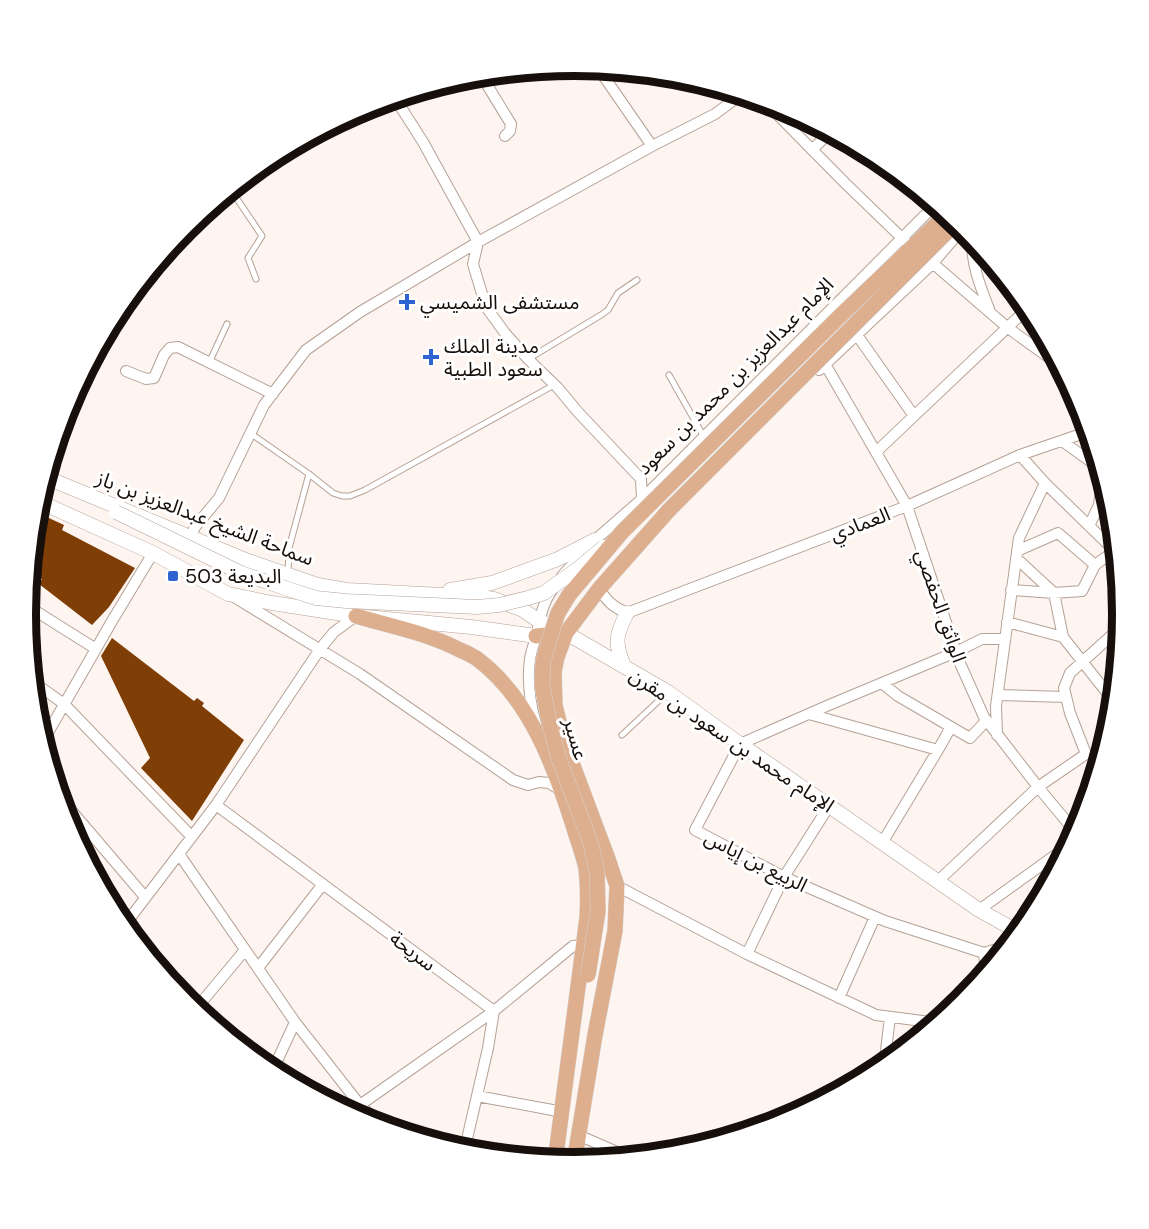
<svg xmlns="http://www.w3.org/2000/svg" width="1149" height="1229" font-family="'DM Sans','Noto Sans Arabic',sans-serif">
<rect width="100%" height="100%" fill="#fef5f0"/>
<path fill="#7f3e05" d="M 36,512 L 64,525 L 62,530 L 135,568 L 109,607 L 92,625 L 39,584 L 42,579 L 30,570 Z
M 112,638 L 194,701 L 197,698 L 204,703 L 202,706 L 244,740 L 192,821 L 141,768 L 150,758 L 101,656 Z"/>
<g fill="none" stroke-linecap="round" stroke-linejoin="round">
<g stroke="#b5a195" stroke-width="7">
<path id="lane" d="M 231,190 L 262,236 L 248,258 L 256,279
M 528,359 L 601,315 L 608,310 L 618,293 L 637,280
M 209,363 L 227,324
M 669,375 L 704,437
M 250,433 L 309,474 L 333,493 L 342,496 L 350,496 L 365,490 L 554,385
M 288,574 L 289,548 L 309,474
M 622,735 L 667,693"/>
</g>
<g stroke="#b5a195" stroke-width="12">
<path id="street" d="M 481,75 L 511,124 L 510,131 L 505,136
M 395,98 L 423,142 L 478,242 L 473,264 L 486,307 L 505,333 L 528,359 L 558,388 L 577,411 L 641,479 L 642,499
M 764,101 L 845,183 L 905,241
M 652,146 L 715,114 L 742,94
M 812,150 L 830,132
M 972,238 C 971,263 980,286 989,309
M 929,260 L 1008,328 L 1062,367
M 857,335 L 914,416
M 825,364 L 907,506 L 959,661 L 984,717 L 1038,787 L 1077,834
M 819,370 L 932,264 L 964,227
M 126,371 L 146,379 L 154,378 L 164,355 L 170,348 L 178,347 L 273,394
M 1062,441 L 1101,469
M 876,452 L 1029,307
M 1020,455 L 1045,483 L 1118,554
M 1089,526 L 1099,505 L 1103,475
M 190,538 L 195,527 L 219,498 L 264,405 L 306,350 L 360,312 L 478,242 L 652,146 L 598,68
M 1017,551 L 1058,533 L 1095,565
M 1016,558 L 1054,593 L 1063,637
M 562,576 L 595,540 L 642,499 L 936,204
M 602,586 L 599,589 C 608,602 613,607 627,613 L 907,506 L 1020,455 L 1090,431
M 1011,590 L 1054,593 L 1082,591 L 1095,565 L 1117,549
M 234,597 L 360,674 L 513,780 L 528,785 L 539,782 L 549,783 L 562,791
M 26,605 L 96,649
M 1007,622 L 1063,637 L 1115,703
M 1005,639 L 982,639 L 956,652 L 829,705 L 740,744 L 695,830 L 784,877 L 885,921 L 984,953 L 1010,945
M 32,681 L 64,704 L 192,837
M 882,683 L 898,696 L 970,738 L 986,721
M 998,695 L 1066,697
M 809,714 L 938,750
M 536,724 C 530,703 527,681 530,659 C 531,652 534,644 536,637 C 540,620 542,603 553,589
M 997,735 L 996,706 L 1019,538 L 1045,483
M 42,743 L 112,621 L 153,553
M 58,795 L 145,897
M 216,805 L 494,1011
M 882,843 L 938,750 L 951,727
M 179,854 L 295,1022 L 360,1105 L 383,1127
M 938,881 L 1038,787 L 1086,754 L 1070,713 L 1064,688 L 1070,673 L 1122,626
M 617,886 L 747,954 L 876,1015 L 938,1023
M 979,910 L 1072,843
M 124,926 L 216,805 L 320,649 L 334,632 L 356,616
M 984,953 L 986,974
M 747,954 L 784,877 L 829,806
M 258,968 L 323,884
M 839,998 L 875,917
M 195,1010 L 245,950
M 884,1067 L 890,1017
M 272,1072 L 295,1022
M 477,1096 L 563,1112
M 350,1114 L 360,1105 L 494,1011 L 573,946 L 584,945
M 578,1135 L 631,1158
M 464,1152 L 488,1048 L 494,1011"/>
</g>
<g stroke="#b5a195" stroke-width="15">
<path id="secondary" d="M 45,477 L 243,559 L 318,585 L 347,590 L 480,597 L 494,599 L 523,610 L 539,621 L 566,633 L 668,692 L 740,744 L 979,910 L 1020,933
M 38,501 L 153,553 L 228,594 L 272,603 L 356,616 L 471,627 L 536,636
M 450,590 L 492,583 L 558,559 L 595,540
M 624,666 C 614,642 616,635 627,613"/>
</g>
<g stroke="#d5d4d3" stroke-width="16">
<path id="primary" d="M 356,616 C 391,626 427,633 460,650 C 465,652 471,655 476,658 C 529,697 554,765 573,825 C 577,839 583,854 586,868 C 588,885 588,902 587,918 L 555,1162
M 566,633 L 557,657 L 554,672 L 555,705 L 563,739 L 608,859 L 617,886 L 615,931 L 595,1035 L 574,1163
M 536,636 L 566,633 L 599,589 L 669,510"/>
</g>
<use href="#lane" stroke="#fff" stroke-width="5"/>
<use href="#street" stroke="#fff" stroke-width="10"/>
<use href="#secondary" stroke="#fff" stroke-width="14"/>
<use href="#primary" stroke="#deaf8f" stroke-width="15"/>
<g stroke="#b5a195" stroke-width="15" stroke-linecap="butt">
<path id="secondary-bridge" d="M 116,512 L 241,573 L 291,590 L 316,598 L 346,601 L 477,607 L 499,605 L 528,598 L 544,593 L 580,567 L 604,547"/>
</g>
<g stroke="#d5d4d3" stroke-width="16" stroke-linecap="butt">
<path id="primary-bridge" d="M 669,510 L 957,222
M 588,975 L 598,911 L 597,871 L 590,841 L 559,759 L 550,726 L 542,685 L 543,662 L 549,640 L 558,613 L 569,595 L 622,532 L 841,315 L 947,214"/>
</g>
<use href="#secondary-bridge" stroke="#fff" stroke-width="14"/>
<use href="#primary-bridge" stroke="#deaf8f" stroke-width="15"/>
</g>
<g fill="#3063d2" stroke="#fff" stroke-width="2">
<path d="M404 293h6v6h6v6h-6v6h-6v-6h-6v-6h6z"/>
<path d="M428 348h6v6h6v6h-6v6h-6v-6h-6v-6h6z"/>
<rect x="167" y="570" width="12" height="12" rx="3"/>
</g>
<g text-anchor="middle" stroke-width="6" stroke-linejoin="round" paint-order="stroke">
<g font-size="20" fill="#160f0b" stroke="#fff" text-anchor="start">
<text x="420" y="309">مستشفى الشميسي</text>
<text x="444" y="353">مدينة الملك<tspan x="444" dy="23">سعود الطبية</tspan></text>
<text x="185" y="583">البديعة 503</text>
</g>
<g font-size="20" fill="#160f0b" stroke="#fff">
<text transform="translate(735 376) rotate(-45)" y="7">الإمام عبدالعزيز بن محمد بن سعود</text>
<text transform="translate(205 518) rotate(21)" y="7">سماحة الشيخ عبدالعزيز بن باز</text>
<text transform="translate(860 524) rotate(-21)" y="7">العمادي</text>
<text transform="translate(941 606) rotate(71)" y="7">الواثق الحفصي</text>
<text transform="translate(576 739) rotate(74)" y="7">عسير</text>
<text transform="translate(732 740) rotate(34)" y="7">الإمام محمد بن سعود بن مقرن</text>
<text transform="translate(756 861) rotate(27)" y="7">الربيع بن إياس</text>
<text transform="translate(413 951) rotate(37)" y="7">سريحة</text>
</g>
</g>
<path d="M0 0H1149V1229H0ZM36 614a538 538 0 1 1 1076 0a538 538 0 1 1-1076 0Z" fill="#fff" fill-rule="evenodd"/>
<path fill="none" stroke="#160f0b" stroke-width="8" d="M36 614a538 538 0 1 1 1076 0a538 538 0 1 1-1076 0Z"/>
</svg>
